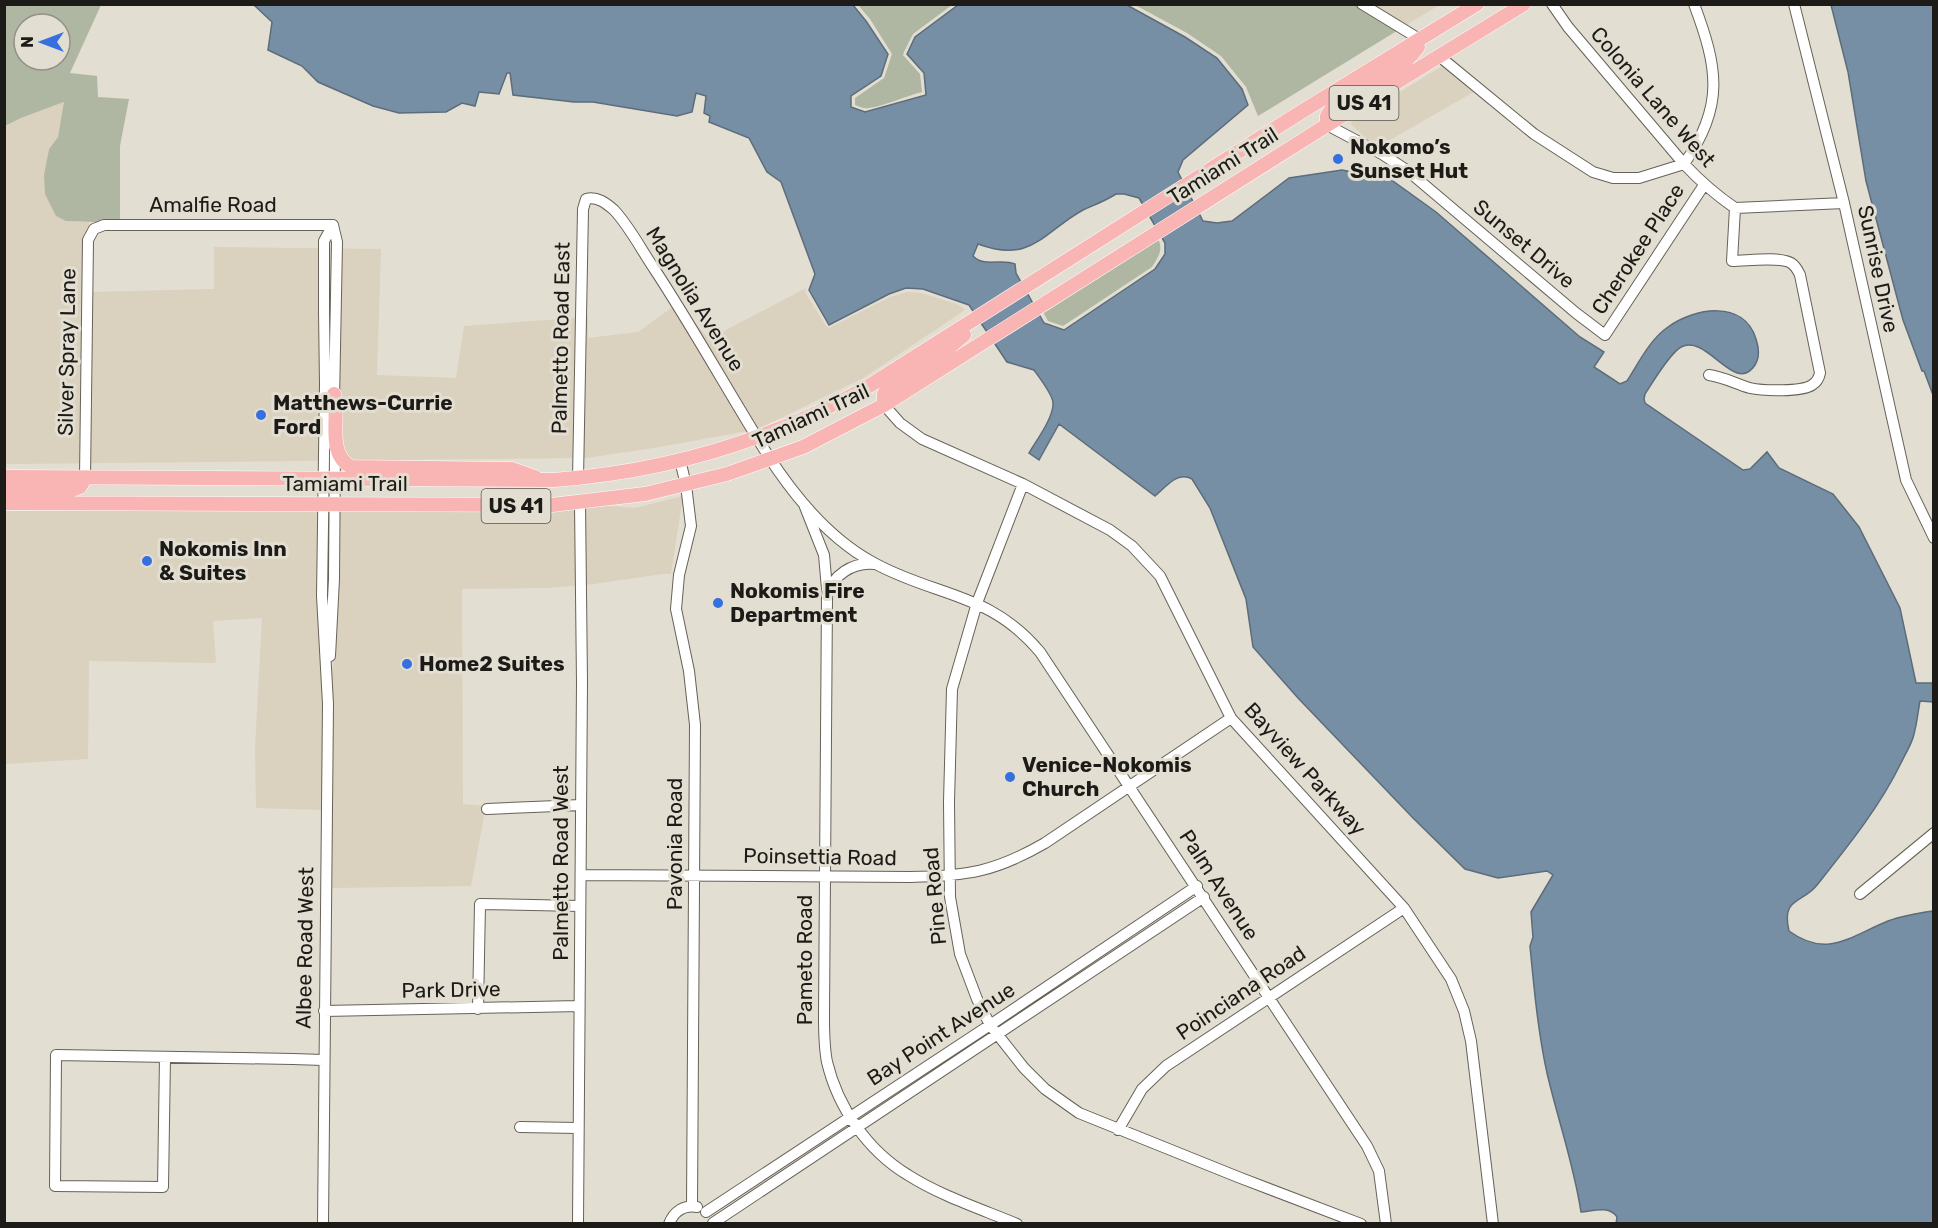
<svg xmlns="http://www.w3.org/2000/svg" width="1938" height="1228" font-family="Rubik,sans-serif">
<rect width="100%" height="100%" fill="#e3ded2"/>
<path fill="#dad1be" d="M 1369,5 L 1439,5 L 1400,29 Z
M 1452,60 L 1477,90 L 1376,148 L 1350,123 Z
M 65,102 L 58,137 L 49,149 L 44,175 L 66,221 L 89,222 L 90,292 L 214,289 L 214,247 L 381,249 L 377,375 L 456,378 L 464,326 L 588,317 L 588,338 L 638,332 L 678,303 L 709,339 L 806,288 L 805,292 L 826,326 L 829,328 L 890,297 L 907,292 L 922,293 L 959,305 L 965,310 L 863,378 L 758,429 L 660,447 L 586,458 L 5,464 L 5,126 L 21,118 Z
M 683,496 L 671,574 L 662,574 L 594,584 L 545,588 L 462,589 L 463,804 L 486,806 L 471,886 L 331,888 L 332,673 L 336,643 L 340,509 L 597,505 L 635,508 Z
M 231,508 L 318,509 L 317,596 L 323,704 L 322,810 L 256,808 L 255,748 L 262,618 L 213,621 L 216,663 L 89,661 L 88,759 L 5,764 L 5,511 Z"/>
<path fill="#afb7a3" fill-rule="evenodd" d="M 5,5 L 101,5 L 70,73 L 97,76 L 98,97 L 129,99 L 120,146 L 120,223 L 66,221 L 56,216 L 45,194 L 44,175 L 49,149 L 58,137 L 64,102 L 21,118 L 5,126 ZM 24,24 L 60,24 L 60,60 L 24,60 Z
M 858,5 L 952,5 L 913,34 L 904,52 L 903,55 L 920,74 L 922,92 C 909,95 874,110 865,108 C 861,108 859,106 855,105 L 855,98 L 884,78 L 892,54 L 870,19 Z
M 1135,5 L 1369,5 L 1400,29 L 1258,116 L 1246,87 L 1221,56 L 1187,33 Z
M 1157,237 C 1164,249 1159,256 1152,267 L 1063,326 L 1048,321 L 1043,312 Z"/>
<path fill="#778fa4" stroke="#5c6c7a" stroke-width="1.5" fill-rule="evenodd" d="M 254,5 L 853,5 L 866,21 L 888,54 L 881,76 L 851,96 L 851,107 L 865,112 L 926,95 L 924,73 L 907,54 L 915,37 L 958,5 L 1127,5 L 1185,37 L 1217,58 L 1242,89 L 1248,105 L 1183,160 L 1178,172 L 1203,221 L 1217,223 L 1232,221 L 1289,178 L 1342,170 L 1390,179 L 1436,212 L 1580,337 L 1604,352 L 1594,367 L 1620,384 L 1627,381 C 1638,364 1650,339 1668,327 C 1694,308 1744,299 1756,339 C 1759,348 1760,357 1755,365 C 1735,396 1707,333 1681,347 C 1669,354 1653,382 1645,394 L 1644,399 L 1645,403 L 1743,470 L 1750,469 L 1767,452 L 1779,468 L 1833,494 L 1859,527 L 1900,608 L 1916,683 L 1933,683 L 1933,702 L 1920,701 C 1918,712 1917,723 1914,734 C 1912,744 1905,754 1901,763 C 1879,808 1848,846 1817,885 C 1802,904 1781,897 1789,931 C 1827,959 1851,936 1888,921 C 1901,916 1919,913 1933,911 L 1933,1223 L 1616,1224 L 1617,1217 C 1609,1205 1593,1211 1581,1212 C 1574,1165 1558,1120 1547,1073 C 1538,1032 1534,988 1530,946 L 1533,937 L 1531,912 L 1553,875 L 1547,871 L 1498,878 L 1465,869 L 1413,818 L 1298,698 L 1253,647 L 1246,599 L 1210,508 L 1192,479 C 1177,471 1166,487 1155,496 L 1059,424 L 1039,460 L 1029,453 C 1036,441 1054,417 1053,403 C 1053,395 1039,377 1034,370 L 1007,362 L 969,305 L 923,289 L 906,288 L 889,294 L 829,325 L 809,290 L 815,274 L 781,182 L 767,172 L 749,138 L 709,122 L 710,116 L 704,113 L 706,96 L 696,93 L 692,112 L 677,116 L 593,102 L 574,102 L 513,95 L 510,73 L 507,73 L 499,94 L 479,92 L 475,106 L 462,103 L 446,112 L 399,113 L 373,106 L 318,82 L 302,66 L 268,50 L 272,22 ZM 1116,194 L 1124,194 L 1139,198 L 1165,243 L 1165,254 L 1155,269 L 1064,330 L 1044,323 L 1016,273 L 1015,264 C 1001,258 985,268 973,256 L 978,244 C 1032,264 1043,232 1083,210 C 1094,205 1105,201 1116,194 Z
M 1831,5 L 1933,5 L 1933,395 L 1924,371 L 1922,371 L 1903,320 L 1866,181 L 1848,72 Z"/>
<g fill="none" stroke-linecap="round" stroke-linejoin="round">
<g stroke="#676258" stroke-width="12">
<path id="minor" d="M 1362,4 L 1421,40
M 1552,4 L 1568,27 L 1684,164 C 1700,181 1716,195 1735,208 L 1844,203
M 1794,4 L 1844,203 L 1906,480 L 1934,538
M 1439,56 L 1534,134 L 1593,172 L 1613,178 L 1639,178 L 1684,164 C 1725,106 1718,68 1694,4
M 1327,125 L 1382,154 L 1408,171 L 1576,313 L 1605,335 L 1704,185
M 333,225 L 337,242 L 334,401
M 1709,375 C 1724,377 1736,384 1750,388 C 1763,391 1802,392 1812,385 C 1817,382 1819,378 1820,373 L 1800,275 C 1798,271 1796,266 1791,263 C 1779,256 1747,261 1732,261 L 1735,208
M 884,405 L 900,423 L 922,439 L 1023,484 L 1110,530 L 1132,546 L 1160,576 L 1231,718 L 1404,908 L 1451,979 L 1464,1011 L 1471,1041 L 1493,1224
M 680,460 L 686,485 L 691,526 L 679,575 L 676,609 L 689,671 L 695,725 L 692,1206
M 85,478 L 88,240 L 94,229 L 104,225 L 333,225
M 578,479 L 583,209 L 586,199 C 597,196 606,203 614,210 C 630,227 642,251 655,270 C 695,331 730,395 769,457 C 795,497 831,540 874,563 C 936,597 990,592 1040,652 L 1367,1146 L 1379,1171 L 1386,1224
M 1023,484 L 977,603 L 952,689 L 949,802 L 950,897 L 960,954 L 977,999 L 990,1025 L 1024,1068 L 1045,1089 L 1079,1113 L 1238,1177 L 1361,1224
M 805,507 L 824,555 L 827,589
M 874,564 C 853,562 832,575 827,596 L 824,1016 C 824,1031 824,1047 827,1062 C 838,1108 868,1151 908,1175 C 941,1196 981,1209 1017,1224
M 330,656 L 334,579 L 335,447
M 487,809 L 581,805
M 581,875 L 910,877 C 967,876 995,872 1045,843 L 1231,718
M 1860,894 L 1934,833
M 478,1009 L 480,904 L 580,906
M 324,1011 L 579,1006
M 165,1057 L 163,1187 L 55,1186 L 56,1055 L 293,1059 L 323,1060
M 520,1127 L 578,1128
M 1118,1130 L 1142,1089 L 1166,1066 L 1404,908
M 706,1212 L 990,1025 L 1197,886
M 713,1223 L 1204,897
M 323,1224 L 328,704 L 322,596 L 325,385 L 324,311 L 324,241 L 333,225
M 578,1224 L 582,682 L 580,503
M 669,1224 C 674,1211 684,1205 697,1207"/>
</g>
<g stroke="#fff" stroke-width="15">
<path id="major" d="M 1327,125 L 1327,116 L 1334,105 C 1359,90 1401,72 1418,47
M 334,394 C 340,418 326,453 351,467 L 512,469 L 535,477
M 884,405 L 884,394 L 889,386 L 947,349 L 964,335
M 4,477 L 554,480 C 665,472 772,440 869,386 L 1301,112 L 1477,4
M 4,490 L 72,490 L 80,487 L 85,478
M 4,503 L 552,505 L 645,494 L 727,474 L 803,447 L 884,405 L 1327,125 L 1524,4"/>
</g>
<use href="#minor" stroke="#fff" stroke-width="10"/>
<use href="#major" stroke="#f8b5b4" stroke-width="14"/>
</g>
<g fill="#366fde" stroke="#e3ded2" stroke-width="2">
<circle cx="1338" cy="159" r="6"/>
<circle cx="261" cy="415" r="6"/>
<circle cx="147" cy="561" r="6"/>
<circle cx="718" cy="603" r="6"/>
<circle cx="407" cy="664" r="6"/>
<circle cx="1010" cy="777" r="6"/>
</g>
<g text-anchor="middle" stroke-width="6" stroke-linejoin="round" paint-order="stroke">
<g fill="#e3ded2" stroke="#58564f" stroke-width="1.5">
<rect x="1329.5" y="86" width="69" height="34" rx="4.5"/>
<rect x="481.5" y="489" width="69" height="34" rx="4.5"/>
</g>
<g font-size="20" font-weight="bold" fill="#1d1b17">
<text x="1364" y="110">US 41</text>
<text x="516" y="513">US 41</text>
</g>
<g font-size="21" fill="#1d1b17" stroke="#e3ded2">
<text transform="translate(1653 97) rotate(49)" y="7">Colonia Lane West</text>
<text transform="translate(1223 166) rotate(-32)" y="7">Tamiami Trail</text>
<text x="213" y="212">Amalfie Road</text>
<text transform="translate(1524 244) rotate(40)" y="7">Sunset Drive</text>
<text transform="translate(1638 249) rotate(-57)" y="7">Cherokee Place</text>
<text transform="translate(1878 269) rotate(78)" y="7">Sunrise Drive</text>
<text transform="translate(695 299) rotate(58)" y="7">Magnolia Avenue</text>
<text transform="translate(561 338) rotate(-89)" y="7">Palmetto Road East</text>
<text transform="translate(67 352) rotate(-89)" y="7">Silver Spray Lane</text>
<text transform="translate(811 416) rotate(-25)" y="7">Tamiami Trail</text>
<text x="345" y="491">Tamiami Trail</text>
<text transform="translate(1305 769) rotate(48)" y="7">Bayview Parkway</text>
<text transform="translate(675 844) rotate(-90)" y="7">Pavonia Road</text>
<text transform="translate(820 857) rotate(1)" y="7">Poinsettia Road</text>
<text transform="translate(561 863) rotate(-90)" y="7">Palmetto Road West</text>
<text transform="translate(1219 885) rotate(57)" y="7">Palm Avenue</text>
<text transform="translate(935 896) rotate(-95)" y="7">Pine Road</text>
<text transform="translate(305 948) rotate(-89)" y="7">Albee Road West</text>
<text transform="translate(805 960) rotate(-90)" y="7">Pameto Road</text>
<text transform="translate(451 990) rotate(-1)" y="7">Park Drive</text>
<text transform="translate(1241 993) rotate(-34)" y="7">Poinciana Road</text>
<text transform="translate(941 1034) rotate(-33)" y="7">Bay Point Avenue</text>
</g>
<g font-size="21" font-weight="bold" fill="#1d1b17" stroke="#e3ded2" text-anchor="start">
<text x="1350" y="154">Nokomo’s<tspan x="1350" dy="24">Sunset Hut</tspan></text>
<text x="273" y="410">Matthews-Currie<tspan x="273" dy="24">Ford</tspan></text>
<text x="159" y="556">Nokomis Inn<tspan x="159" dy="24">&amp; Suites</tspan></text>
<text x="730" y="598">Nokomis Fire<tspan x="730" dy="24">Department</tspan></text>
<text x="419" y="671">Home2 Suites</text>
<text x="1022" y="772">Venice-Nokomis<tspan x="1022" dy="24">Church</tspan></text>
</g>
</g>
<rect width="1938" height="1228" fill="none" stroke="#1d1b17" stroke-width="12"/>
<g transform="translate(42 42) rotate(270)"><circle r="28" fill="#e3ded2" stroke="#949087" stroke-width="1.5"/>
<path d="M0-4.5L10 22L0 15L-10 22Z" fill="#366fde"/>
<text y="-9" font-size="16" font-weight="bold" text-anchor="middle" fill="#1d1b17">N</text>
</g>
</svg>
